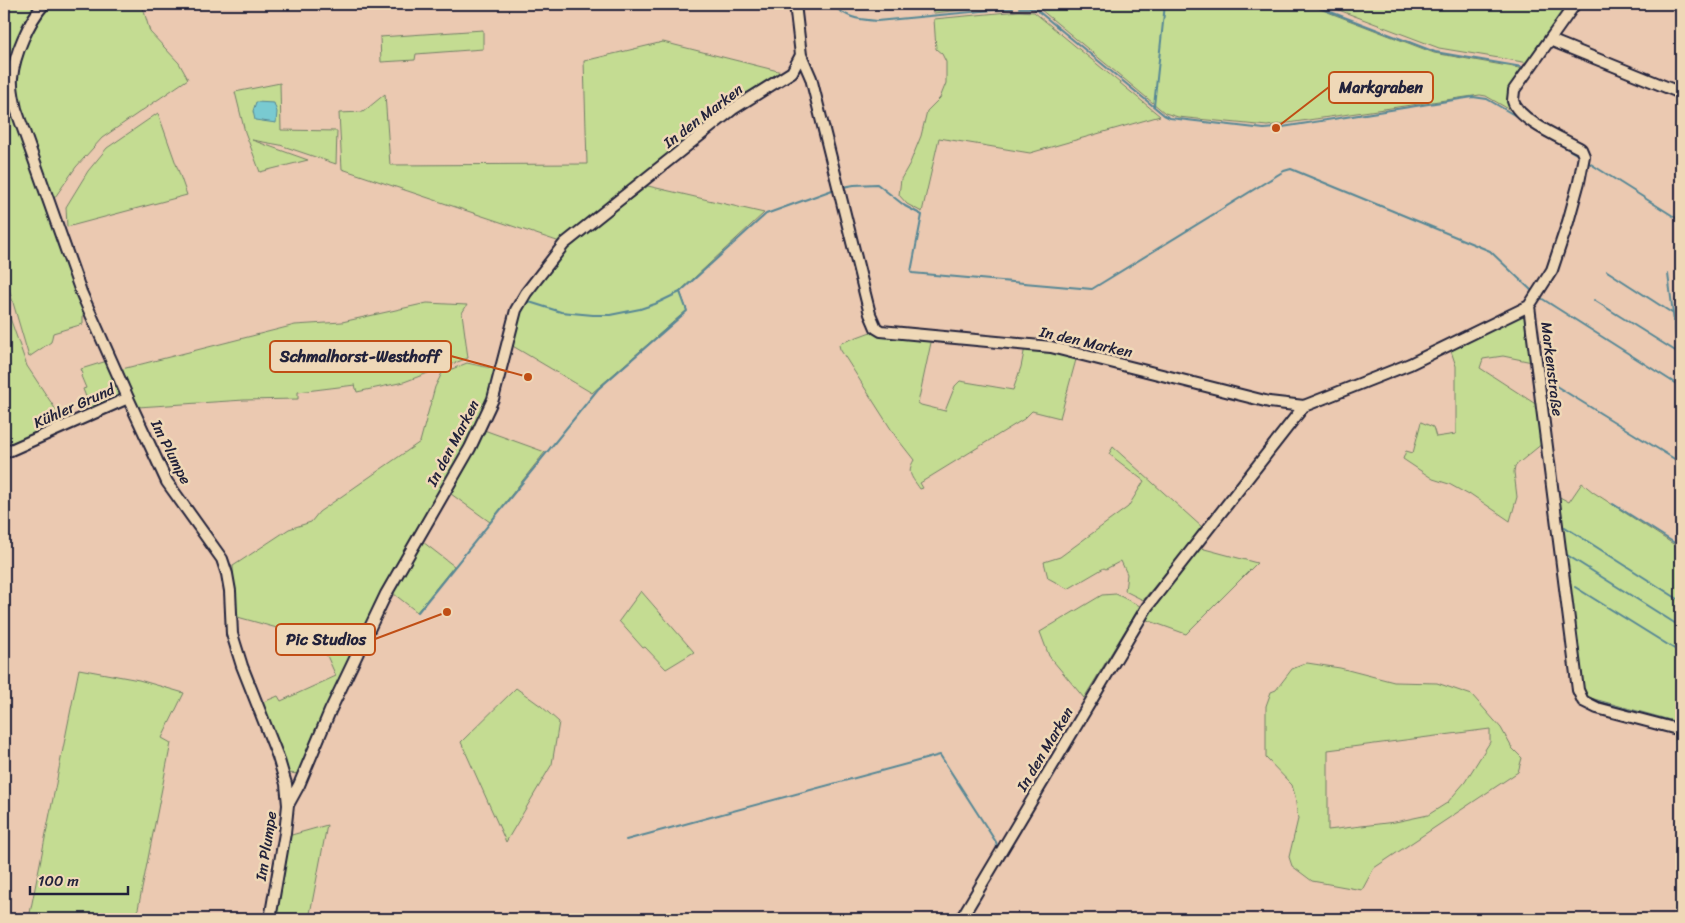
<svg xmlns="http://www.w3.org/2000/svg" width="1685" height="923" font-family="Sriracha,sans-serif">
<rect width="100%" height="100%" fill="#ebc9b1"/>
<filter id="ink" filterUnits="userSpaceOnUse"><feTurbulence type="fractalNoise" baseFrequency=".02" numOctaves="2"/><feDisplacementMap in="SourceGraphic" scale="10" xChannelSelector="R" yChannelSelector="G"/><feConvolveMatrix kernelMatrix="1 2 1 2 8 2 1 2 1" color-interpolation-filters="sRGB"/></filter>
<g filter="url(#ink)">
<path fill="#c4dc92" stroke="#737f66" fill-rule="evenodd" d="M 4,4 L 38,4 L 18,38 L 10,57 L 4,83 Z
M 52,4 L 142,4 L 150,32 L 179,63 L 188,79 L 102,138 L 76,167 L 53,200 C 48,185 44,168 38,153 C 31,132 16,109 16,87 C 15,57 33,25 52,4 Z
M 934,4 L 1016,4 L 934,13 Z
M 1028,4 L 1307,4 L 1434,53 L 1525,69 L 1510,99 L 1512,111 L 1486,96 L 1480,95 L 1267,126 L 1178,117 L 1165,113 L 1040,9 Z
M 1323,4 L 1569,4 L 1529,63 L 1439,48 Z
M 1019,11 L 1034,12 L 1160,116 L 1030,153 L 939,138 L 922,212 L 907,204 L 899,195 L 901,179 L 910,163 L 921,136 L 927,111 L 940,98 L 946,83 L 946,62 L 942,54 L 936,49 L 934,19 Z
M 483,30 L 483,49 L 416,54 L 415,60 L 381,62 L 380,37 Z
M 663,42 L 786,73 L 563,243 L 342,169 L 339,113 L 363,112 L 385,94 L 390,165 L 587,164 L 584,61 Z
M 280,83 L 281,130 L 337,131 L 336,164 L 280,145 L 252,140 L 308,160 L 260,172 L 245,132 L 235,92 Z
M 4,107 L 13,113 L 83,308 L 83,324 L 53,333 L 51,342 L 29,357 L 4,272 Z
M 158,113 L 187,195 L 67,227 L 66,207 L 88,171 L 107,148 Z
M 648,186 L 764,213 L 680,291 L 687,310 L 592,393 L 511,345 L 514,326 L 526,302 L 535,286 L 567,247 Z
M 4,301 L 27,366 L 64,422 L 4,446 Z
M 427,303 L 467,305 L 462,313 L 468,358 L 404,382 L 357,392 L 355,385 L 298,392 L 298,399 L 244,400 L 138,407 L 122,369 L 295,325 L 342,322 Z
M 1520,313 L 1528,317 L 1532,362 L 1503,356 L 1483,359 L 1480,368 L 1537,405 L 1543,443 L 1515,466 L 1514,472 L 1517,497 L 1510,521 L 1469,493 L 1469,495 L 1449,484 L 1433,479 L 1403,459 L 1406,451 L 1413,453 L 1421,422 L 1433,427 L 1436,437 L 1456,434 L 1456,366 L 1450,348 Z
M 876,330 L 932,338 L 918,403 L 921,405 L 945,411 L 955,386 L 960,381 L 1013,390 L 1021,367 L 1025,347 L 1077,356 L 1060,418 L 1032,411 L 1024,419 L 920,483 L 923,488 L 920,489 C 912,477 906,473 914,460 L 896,437 L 840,349 L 839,345 L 841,343 Z
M 107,361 L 123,394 L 120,398 L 91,410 L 83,389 L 86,388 L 81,376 L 83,374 L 81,369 Z
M 467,363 L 496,369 L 487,398 L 468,445 L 299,774 L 288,773 L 261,703 L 278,696 L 281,701 L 336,676 L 320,640 L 234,616 L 233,566 L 289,529 L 311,522 L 319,512 L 420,442 L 435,387 L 442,373 Z
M 484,430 L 545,452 L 490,522 L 451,494 L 471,458 Z
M 1113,447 L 1203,528 L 1143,600 L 1125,591 L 1127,574 L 1121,561 L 1106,569 L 1104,568 L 1068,589 L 1048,578 L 1044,562 L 1060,557 L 1128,507 L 1144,481 L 1109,454 Z
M 1582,483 L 1593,492 L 1681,549 L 1681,723 L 1587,697 L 1580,686 L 1556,495 L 1569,502 Z
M 423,542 L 454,566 L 417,612 L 394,594 L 394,591 Z
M 1197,547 L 1257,563 L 1186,634 L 1147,620 L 1145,614 Z
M 641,591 L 694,652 L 666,669 L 645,647 L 643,648 L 619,621 Z
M 1116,594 L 1140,606 L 1084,698 L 1049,656 L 1040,632 L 1102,595 Z
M 1307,663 L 1340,668 L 1394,682 L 1437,683 L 1472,695 L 1501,728 L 1512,748 L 1522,758 L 1518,772 L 1374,868 L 1362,890 L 1312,881 L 1292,866 L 1289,857 L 1298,819 L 1295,796 L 1292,785 L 1266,758 L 1266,706 L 1271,692 L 1276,690 L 1292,669 ZM 1490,729 L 1490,742 L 1465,782 L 1447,803 L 1428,815 L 1395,822 L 1328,830 L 1328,750 Z
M 79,669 L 139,680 L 184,693 L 162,738 L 171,743 L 136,919 L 29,918 Z
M 516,688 L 541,706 L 559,722 L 552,764 L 506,842 L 461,742 Z
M 327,825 L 309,919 L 273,919 L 288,836 Z"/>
<path fill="#79cad1" stroke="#568795" d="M 256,102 L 274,103 L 277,112 L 276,123 L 255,120 L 253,111 Z"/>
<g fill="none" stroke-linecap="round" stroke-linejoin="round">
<path stroke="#568795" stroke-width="2" d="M 830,4 C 849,18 854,19 877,21 L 1013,8
M 1310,4 L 1435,52 L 1522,67
M 1019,8 L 1033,8 L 1038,11 L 1164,115 L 1170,118 L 1264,129 L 1276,128 L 1473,97 L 1487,99 L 1521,119
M 4,89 L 8,74
M 4,106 L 13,112
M 1154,106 L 1165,4
M 1554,141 L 1576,154
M 1586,161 L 1681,221
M 843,187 L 854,185 L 877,184 L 905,206 L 922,215 L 911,272 L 912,273 L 1092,289 L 1284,171 L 1291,169 L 1490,251 L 1533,292
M 1607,271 L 1672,313
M 1668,274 L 1681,378
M 1541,298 L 1681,387
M 1594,300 L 1677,352
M 526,301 L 561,312 L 593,315 L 610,315 L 640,309 L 655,304 L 680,292 L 766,214 L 835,189
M 1548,381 L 1681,463
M 1613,504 L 1681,547
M 1565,527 L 1681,601
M 1567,555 L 1681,627
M 1575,587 L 1681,653
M 418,612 L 598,389 L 687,311 L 680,292
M 1592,700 L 1681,724
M 626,840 L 940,755 L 996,842 L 997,847
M 1430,913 L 1437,919
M 265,919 L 271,882"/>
<g stroke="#22223b" stroke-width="14">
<path id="minor" d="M 44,4 C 29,21 14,55 12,78 C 11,88 14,99 16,109 L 81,292 L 128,398 L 167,482 L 222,559 L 227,574 L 230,591 L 232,634 L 242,666 L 278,757 L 286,784 L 288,805 L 285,833 L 270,919
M 795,4 L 801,55 L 811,78 L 870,314 L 876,328 L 881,331 L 1051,347 L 1269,402 L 1304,406 L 1410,364 L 1529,306
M 1575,4 L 1514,90 C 1514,93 1513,98 1513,101 C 1519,121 1564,139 1581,149 L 1584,156 L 1579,182 L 1568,222 L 1552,270 L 1529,306 L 1578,690 L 1583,701 L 1597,708 L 1681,730
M 1550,40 L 1681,93
M 4,453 L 128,398
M 288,805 L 299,785 L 330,711 L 386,594 L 470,448 L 493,399 L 516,310 L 526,293 L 564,244 L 733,109 L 792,72 L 801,55
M 961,919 L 1147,607 L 1304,406"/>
</g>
<use href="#minor" stroke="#efd8b7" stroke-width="10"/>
</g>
</g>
<g text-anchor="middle" stroke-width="5" stroke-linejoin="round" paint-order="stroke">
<g font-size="15" fill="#22223b" stroke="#efd8b7">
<text transform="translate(703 116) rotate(-37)" y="5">In den Marken</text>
<text transform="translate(1086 342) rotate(13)" y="5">In den Marken</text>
<text transform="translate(1552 369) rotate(83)" y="5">Markenstraße</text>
<text transform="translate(74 406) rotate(-24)" y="5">Kühler Grund</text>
<text transform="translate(453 443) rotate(-62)" y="5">In den Marken</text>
<text transform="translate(171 452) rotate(63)" y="5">Im Plumpe</text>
<text transform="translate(1045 749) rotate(-59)" y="5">In den Marken</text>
<text transform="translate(266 846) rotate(-81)" y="5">Im Plumpe</text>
</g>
</g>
<path fill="none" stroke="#c04e15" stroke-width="2" d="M1276 128L1329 87M528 377L451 356M447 612L375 639"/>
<g fill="#c04e15" stroke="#efd8b7" stroke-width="2">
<circle cx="1276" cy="128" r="5"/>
<circle cx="528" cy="377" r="5"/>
<circle cx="447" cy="612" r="5"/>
</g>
<g fill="#efd8b7" stroke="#c04e15" stroke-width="2">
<rect x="1329" y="72" width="104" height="31" rx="5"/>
<rect x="270" y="341" width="181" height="31" rx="5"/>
<rect x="276" y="624" width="99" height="31" rx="5"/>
</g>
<g font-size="16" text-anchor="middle" font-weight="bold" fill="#22223b">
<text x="1381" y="93">Markgraben</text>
<text x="360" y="362">Schmalhorst-Westhoff</text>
<text x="326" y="645">Pic Studios</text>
</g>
<rect width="1685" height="923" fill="none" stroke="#efd8b7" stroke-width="20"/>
<rect x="10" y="10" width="1665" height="903" fill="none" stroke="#22223b" stroke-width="2" filter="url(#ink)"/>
<path d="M30 886v8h98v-8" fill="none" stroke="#22223b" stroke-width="2.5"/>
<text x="38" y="886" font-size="15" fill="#22223b" stroke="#efd8b7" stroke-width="4" paint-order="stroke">100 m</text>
</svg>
